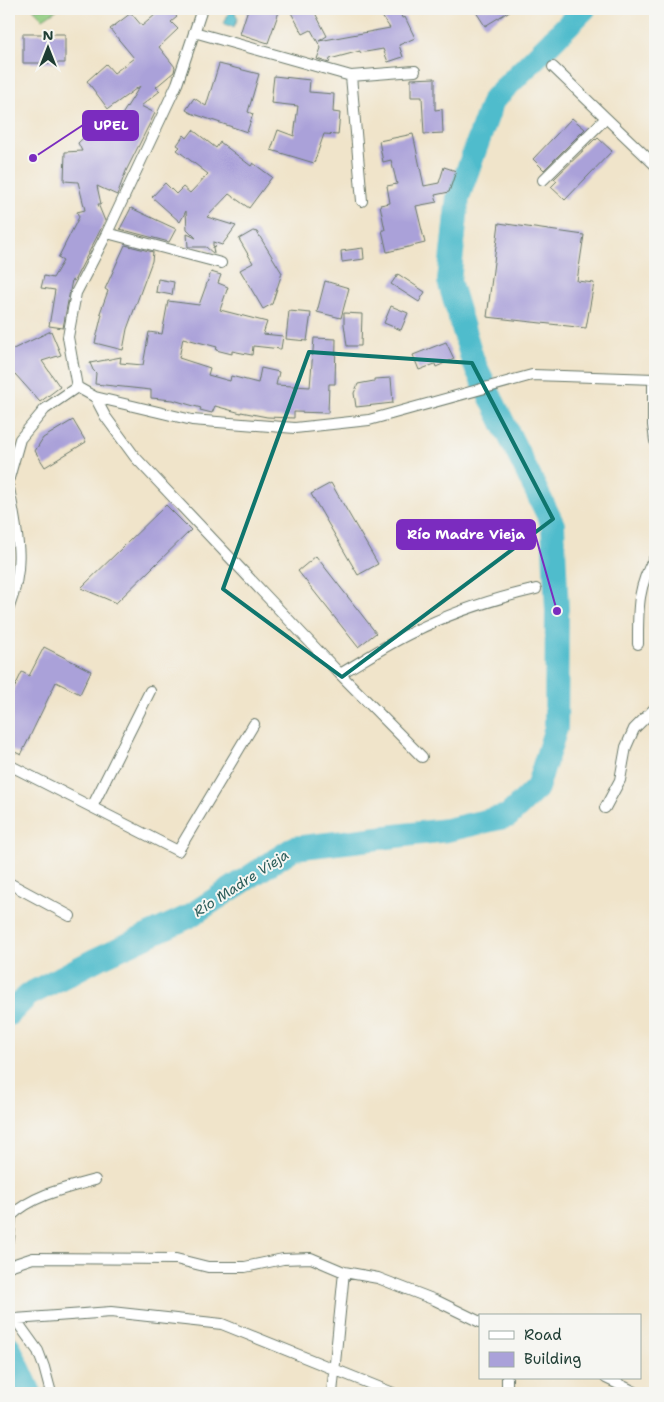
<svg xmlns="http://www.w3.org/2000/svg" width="664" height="1402" font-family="'Shantell Sans',sans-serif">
<rect width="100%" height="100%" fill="#f6f6f2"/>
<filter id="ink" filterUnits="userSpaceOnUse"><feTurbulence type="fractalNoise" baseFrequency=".02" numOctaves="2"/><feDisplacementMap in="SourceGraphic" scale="10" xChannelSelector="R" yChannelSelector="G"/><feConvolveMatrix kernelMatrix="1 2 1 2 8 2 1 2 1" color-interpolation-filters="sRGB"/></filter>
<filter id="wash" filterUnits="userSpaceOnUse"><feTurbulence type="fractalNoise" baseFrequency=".0096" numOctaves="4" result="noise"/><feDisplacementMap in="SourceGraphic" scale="20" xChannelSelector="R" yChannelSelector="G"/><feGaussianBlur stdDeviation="1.12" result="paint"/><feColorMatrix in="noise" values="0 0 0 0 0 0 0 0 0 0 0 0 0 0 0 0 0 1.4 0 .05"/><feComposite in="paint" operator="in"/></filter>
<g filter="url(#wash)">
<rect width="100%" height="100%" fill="#f0e4ca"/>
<path fill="#92cc80" stroke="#58845a" d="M 33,9 L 58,9 L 43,19 Z"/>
<path fill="#50bccc" stroke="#387c80" d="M 230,9 L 236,9 L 235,13 L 238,18 L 234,27 L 224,24 Z"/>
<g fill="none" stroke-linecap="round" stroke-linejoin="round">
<path stroke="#50bccc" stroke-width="24" d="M 9,1014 L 28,995 L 95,960 L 188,917 L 294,848 L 447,830 L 508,816 L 537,788 L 556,728 L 557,611 L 553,525 L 473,361 L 449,281 L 458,197 L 493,100 L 584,9
M 9,1347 L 30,1393"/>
</g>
<g id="blocks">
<path fill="#aaa1d9" d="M 162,9 L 170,9 L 177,17 L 171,22 L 178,29 L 159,47 L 175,67 L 174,72 L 156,87 L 160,91 L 141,106 L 155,113 L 126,171 L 117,195 L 97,186 L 101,204 L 98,204 L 105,221 L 74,281 L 72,280 L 63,328 L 49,326 L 55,290 L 41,288 L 44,276 L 53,278 L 63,261 L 58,258 L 79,217 L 77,212 L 85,210 L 78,182 L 64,181 L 65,152 L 82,151 L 78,143 L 95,127 L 106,140 L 140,86 L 108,109 L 87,81 L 106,64 L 114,73 L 134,58 L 110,29 L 131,13 L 142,26 Z
M 248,9 L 280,9 L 268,43 L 240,34 Z
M 289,9 L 313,9 L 327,36 L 319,41 L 390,28 L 377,9 L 399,9 L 402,18 L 405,17 L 415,38 L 399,45 L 403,57 L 388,62 L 383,49 L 360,53 L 360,51 L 330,59 L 329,63 L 317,59 L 321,48 L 311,30 L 303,34 Z
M 474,9 L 513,9 L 485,26 Z
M 23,34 L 65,34 L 65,63 L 23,63 Z
M 219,64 L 259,74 L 248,112 L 253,114 L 247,132 L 191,113 L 186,110 L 194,98 L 206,106 Z
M 274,76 L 310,80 L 309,92 L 334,94 L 333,112 L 340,113 L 338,135 L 324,134 L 314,163 L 271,150 L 278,130 L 294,136 L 298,106 L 271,103 Z
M 435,78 L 435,110 L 442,109 L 443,133 L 424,134 L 422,97 L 411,97 L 411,79 Z
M 572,118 L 585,129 L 544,170 L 533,159 Z
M 193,130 L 216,148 L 220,142 L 251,166 L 253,163 L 272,177 L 249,208 L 229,194 L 207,217 L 236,226 L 222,245 L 213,242 L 213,246 L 216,247 L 213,247 L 214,254 L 206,247 L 188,247 L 187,234 L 196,238 L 187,229 L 186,211 L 180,222 L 152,197 L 165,183 L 176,194 L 183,187 L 190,193 L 208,174 L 177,150 L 180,147 L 177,145 L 184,135 L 187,138 Z
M 413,134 L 424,186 L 439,183 L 444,167 L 456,171 L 449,192 L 435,195 L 437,202 L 416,206 L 425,243 L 387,252 L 382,230 L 385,230 L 380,205 L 390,203 L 387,186 L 397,184 L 391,160 L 383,162 L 379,141 Z
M 598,138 L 612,151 L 565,200 L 551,187 L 557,181 L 554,179 L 595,139 L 596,140 Z
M 131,208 L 176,229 L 169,242 L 120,229 Z
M 499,223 L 584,235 L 577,281 L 594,283 L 586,328 L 487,317 Z
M 253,231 L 257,232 L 282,273 L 272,304 L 263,309 L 240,270 L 253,263 L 239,239 Z
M 125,245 L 153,252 L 152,261 L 127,329 L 123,350 L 95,343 L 102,314 L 100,313 L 108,291 L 105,289 Z
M 363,248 L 364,259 L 342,262 L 341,251 Z
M 211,272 L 221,275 L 218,283 L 228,287 L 220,310 L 267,322 L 263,334 L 283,336 L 281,349 L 253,346 L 252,355 L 232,351 L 232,354 L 216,350 L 217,347 L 183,338 L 179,358 L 210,368 L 208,375 L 230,381 L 231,376 L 258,383 L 261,368 L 279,372 L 276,385 L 310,387 L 314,338 L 336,339 L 335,384 L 329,384 L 328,413 L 294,412 L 294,418 L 267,417 L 241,412 L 241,413 L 215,406 L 212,413 L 200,410 L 201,408 L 173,400 L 151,398 L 151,390 L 95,384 L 96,373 L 93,370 L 90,363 L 121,357 L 120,363 L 143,365 L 149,332 L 162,334 L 168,301 L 199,305 Z
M 398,274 L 425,292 L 419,302 L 391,284 Z
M 158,279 L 174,282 L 172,295 L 156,292 Z
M 325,281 L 349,288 L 341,318 L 317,312 Z
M 391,306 L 408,313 L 401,330 L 384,323 Z
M 289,311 L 311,313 L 307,341 L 286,339 Z
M 344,313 L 362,314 L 361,346 L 347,346 L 344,324 Z
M 51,331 L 61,355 L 42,361 L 60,387 L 40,402 L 15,374 L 9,378 L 9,351 Z
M 446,342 L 454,359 L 436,367 L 435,364 L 419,370 L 413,355 Z
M 391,378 L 393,403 L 356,407 L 354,393 L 358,384 L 374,381 L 374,379 Z
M 73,420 L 86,442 L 45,467 L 35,451 L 43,438 Z
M 331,483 L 378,564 L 358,575 L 311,494 Z
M 166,505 L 191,530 L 116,603 L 81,588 Z
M 316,556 L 376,633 L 358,647 L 298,571 Z
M 44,647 L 91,671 L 80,694 L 56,682 L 21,755 L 9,749 L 9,699 L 22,672 L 29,676 Z"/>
</g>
</g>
<g filter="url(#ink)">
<use href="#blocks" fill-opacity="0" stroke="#687768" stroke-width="1"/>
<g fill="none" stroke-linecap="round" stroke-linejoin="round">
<g stroke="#687768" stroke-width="12">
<path id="minor" d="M 202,9 L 177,84 L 107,233 L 76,293 L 68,337 L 77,387 L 95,397 L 192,420 L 295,428 L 369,420 L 532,375 L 655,379
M 194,32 L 351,76 L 415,71
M 553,67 L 655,165
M 351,76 L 362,201
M 543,180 L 606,118
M 107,233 L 221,263
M 653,379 L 653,425 L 655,441
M 95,397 L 105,416 L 135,457 L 340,674 L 422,757
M 9,478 L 20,439 L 45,409 L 77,387
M 9,488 C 17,533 26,563 9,607
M 638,644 C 638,610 637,587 655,557
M 340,674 C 364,660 388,644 413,632 C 452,612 493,599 536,589
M 9,765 L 178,851 L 254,724
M 92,807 L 150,691
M 605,808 L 620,780 L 626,747 L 634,729 L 655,708
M 9,883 L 70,916
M 9,1239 L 11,1216 C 33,1195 66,1188 95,1180
M 9,1266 L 33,1258 L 176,1259 L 208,1267 L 245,1267 L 283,1259 L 311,1258 L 344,1272 L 378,1278 L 435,1300 L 480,1322
M 10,1317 L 15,1319 L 38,1351 L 44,1367 L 51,1393
M 15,1319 L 111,1312 L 222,1324 L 393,1393
M 507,1378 L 507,1393
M 606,1378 L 637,1393
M 332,1393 L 344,1272"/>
</g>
<use href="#minor" stroke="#fff" stroke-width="10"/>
</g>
</g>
<path fill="none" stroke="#0f766e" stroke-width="4" stroke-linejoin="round" d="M 309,352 L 472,363 L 553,519 L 342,677 L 223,589 Z"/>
<g text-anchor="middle" stroke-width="4" stroke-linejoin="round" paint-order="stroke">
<g font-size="14" font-style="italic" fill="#2b5d5a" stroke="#f6f6f2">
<text transform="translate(241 883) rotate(-33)" y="5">Río Madre Vieja</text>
</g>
</g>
<path fill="none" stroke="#7b2cbf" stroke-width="2" d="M33 158L83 125M557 611L535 534"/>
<g fill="#7b2cbf" stroke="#f6f6f2" stroke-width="2">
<circle cx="33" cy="158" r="5"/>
<circle cx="557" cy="611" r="5"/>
</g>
<g fill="#7b2cbf" stroke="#7b2cbf" stroke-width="2">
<rect x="83" y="111" width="55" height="29" rx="5"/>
<rect x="397" y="520" width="138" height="29" rx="5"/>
</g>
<g font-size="14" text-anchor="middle" font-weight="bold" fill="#fff">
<text x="111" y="130">UPEL</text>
<text x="466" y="539">Río Madre Vieja</text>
</g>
<rect width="664" height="1402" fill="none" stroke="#f6f6f2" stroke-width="30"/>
<rect x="479" y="1314" width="162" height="65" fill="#f6f6f2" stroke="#a0aca6"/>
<rect x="489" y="1331" width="25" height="8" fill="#ffffff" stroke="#a0aca6"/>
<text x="524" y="1340" font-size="15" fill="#1f3d34">Road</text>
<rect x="489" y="1352" width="25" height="15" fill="#aaa1d9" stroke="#a0aca6"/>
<text x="524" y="1364" font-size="15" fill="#1f3d34">Building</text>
<g transform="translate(48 48)" stroke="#f6f6f2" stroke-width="4" paint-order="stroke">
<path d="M0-4L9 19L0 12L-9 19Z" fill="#1f3d34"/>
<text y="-8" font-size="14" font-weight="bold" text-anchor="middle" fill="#1f3d34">N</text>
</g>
</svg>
